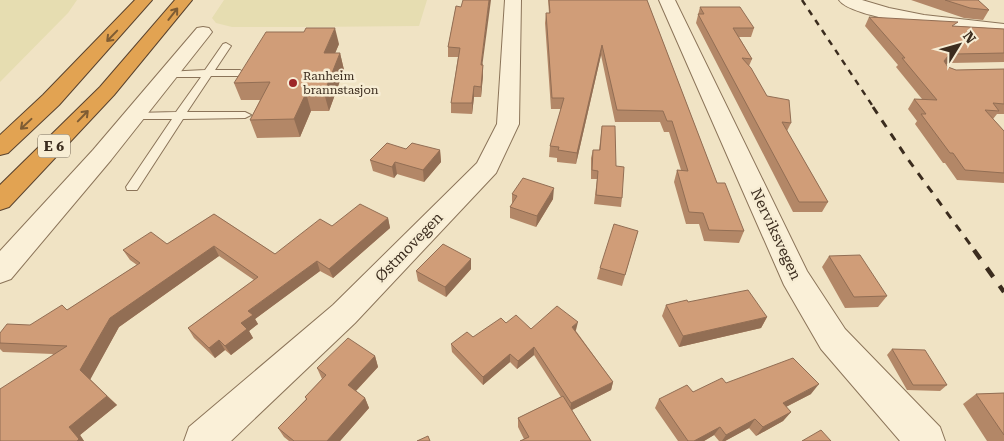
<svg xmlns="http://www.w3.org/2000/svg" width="1004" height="441" font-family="'Roboto Serif',serif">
<rect width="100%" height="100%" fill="#f0e3c4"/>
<path fill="#e6ddb1" d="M 0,0 L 77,0 L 68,13 L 0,82 Z
M 224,0 L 427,0 L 419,26 L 307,27 L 232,27 L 216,23 L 212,18 Z"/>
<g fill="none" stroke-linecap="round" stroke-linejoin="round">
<g stroke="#8b7459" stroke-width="2">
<path id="lane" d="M 226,43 L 231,46 L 215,70 L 240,70 L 245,73 L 240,76 L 211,76 L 187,112 L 245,112 L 251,115 L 245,118 L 183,119 L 137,190 L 127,190 L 126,187 L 172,119 L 135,119 L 129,116 L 135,113 L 176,112 L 201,77 L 169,77 L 165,76 L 165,72 L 205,70 L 223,44 Z"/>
</g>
<g stroke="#8b7459" stroke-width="2">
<path id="street" d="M 505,0 L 521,0 L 519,124 L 496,173 L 355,323 L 231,441 L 184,441 L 189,427 L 333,305 L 477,163 L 497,124 Z
M 659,0 L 675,0 L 807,271 L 845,329 L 940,427 L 945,441 L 900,441 L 821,349 L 784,285 Z
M 839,0 L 862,0 L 889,8 L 924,15 L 1004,24 L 1004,34 C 976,32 853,21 839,0 Z
M 203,27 L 209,28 L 212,32 L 209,36 L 111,160 L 11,279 L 0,283 L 0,251 L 93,150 L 197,28 Z"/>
</g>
<g stroke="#59422e" stroke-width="2">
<path id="highway" d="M 135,0 L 152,0 L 59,105 L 8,153 L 0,155 L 0,135 L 43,95 Z
M 175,0 L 192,0 L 114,95 L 9,207 L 0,210 L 0,185 L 100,87 Z"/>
</g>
<use href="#lane" fill="#faf0d8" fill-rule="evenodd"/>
<use href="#street" fill="#faf0d8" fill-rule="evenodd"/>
<use href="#highway" fill="#e2a352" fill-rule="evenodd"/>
<path stroke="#3b2c1e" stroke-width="2.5" stroke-dasharray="6 6" stroke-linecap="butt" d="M 802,0 L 874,108"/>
<path stroke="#3b2c1e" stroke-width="3" stroke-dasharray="8 8" stroke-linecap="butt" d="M 873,107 L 907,158 L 975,251"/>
<path stroke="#3b2c1e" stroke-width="4.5" stroke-dasharray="11 11" stroke-linecap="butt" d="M 974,250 L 1004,292"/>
</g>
<path fill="#b38767" d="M 548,0 L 647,0 L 717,183 L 744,231 L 739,243 L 704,241 L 699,224 L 686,224 L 674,182 L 677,170 L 681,170 L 669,132 L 664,132 L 660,122 L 615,122 L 601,55 L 576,164 L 557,162 L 557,158 L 549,157 L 550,146 L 561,109 L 551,109 L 545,23 L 546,13 L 549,13 Z
M 911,0 L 978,0 L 989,10 L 983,20 L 964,18 Z
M 456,6 L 483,65 L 483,75 L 481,97 L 474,97 L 472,114 L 451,113 L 451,103 L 458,57 L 448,57 L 448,47 Z
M 700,7 L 754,28 L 751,37 L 739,37 L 752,59 L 749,66 L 767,96 L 791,123 L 787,131 L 828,202 L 822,212 L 793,212 L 696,23 Z
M 869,17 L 956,26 L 1004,29 L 1004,62 L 950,63 L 946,64 L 948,67 L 956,70 L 1004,69 L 1004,114 L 997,114 L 993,119 L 1004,131 L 1004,183 L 957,180 L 945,163 L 943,163 L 915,124 L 917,121 L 908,109 L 914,99 L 922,99 L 896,67 L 898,65 L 865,26 Z
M 339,44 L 335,53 L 340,53 L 344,70 L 329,111 L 311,111 L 300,137 L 257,138 L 250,120 L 260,100 L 241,100 L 234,83 Z
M 602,126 L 616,166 L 622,198 L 621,207 L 594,204 L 597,179 L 591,179 L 591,158 L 593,150 L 599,150 Z
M 406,149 L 440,150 L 441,162 L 424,182 L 397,174 L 394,178 L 373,171 L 370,160 Z
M 512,194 L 553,199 L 536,227 L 510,218 L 510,207 L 512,204 Z
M 214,214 L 275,254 L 332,226 L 388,218 L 390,228 L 333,278 L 320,271 L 255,319 L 258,324 L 249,331 L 253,338 L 231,355 L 225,350 L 215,358 L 194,338 L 188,328 L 254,280 L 219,256 L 119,327 L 90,379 L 117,405 L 80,435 L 84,441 L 0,441 L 53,354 L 3,352 L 0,349 L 0,333 L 30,325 L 67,310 L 137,265 L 130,260 L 123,250 L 167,244 Z
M 638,231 L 622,286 L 597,279 L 600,268 Z
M 829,256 L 887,296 L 878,307 L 845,308 L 822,267 Z
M 471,269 L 446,297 L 418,281 L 416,271 Z
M 688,302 L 767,317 L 761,328 L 679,347 L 662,316 L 666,305 Z
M 506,323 L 531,329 L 576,330 L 576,331 L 613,382 L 611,390 L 572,410 L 591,441 L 524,439 L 518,427 L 518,418 L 561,397 L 534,355 L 517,369 L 510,362 L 483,385 L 452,352 L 451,344 L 473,337 Z
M 892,349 L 947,385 L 940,391 L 907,390 L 887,355 Z
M 375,356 L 378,367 L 356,391 L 365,398 L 369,408 L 340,441 L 289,441 L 284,437 L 278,428 L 306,399 L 305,397 L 322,379 L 317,368 Z
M 726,383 L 811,394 L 786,407 L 791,412 L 783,421 L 756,436 L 749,428 L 725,441 L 719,441 L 714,435 L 704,441 L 678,441 L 655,408 L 659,399 L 693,392 Z
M 1004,393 L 1004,441 L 987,441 L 963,404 L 976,394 Z"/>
<path fill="#926e54" d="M 489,0 L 491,0 L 481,75 L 481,65 Z
M 335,28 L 339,44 L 328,70 L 324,53 Z
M 602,45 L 601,55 L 576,164 L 577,153 Z
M 340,53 L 344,70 L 329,111 L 324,93 Z
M 956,54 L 950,63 L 942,65 L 944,61 L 948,56 Z
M 483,65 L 483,75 L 481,97 L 481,87 Z
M 474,86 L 474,97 L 472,114 L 472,103 Z
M 306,93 L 311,111 L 300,137 L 294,119 Z
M 440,150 L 441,162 L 424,182 L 423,170 Z
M 395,162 L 397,174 L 394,178 L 392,167 Z
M 554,188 L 553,199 L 536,227 L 537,216 Z
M 388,218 L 390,228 L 333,278 L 329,269 Z
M 214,246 L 219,256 L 119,327 L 90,380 L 80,370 L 110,318 Z
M 471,259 L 471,269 L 446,297 L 445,287 Z
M 317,261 L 320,271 L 255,319 L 258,324 L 249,331 L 253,338 L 231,355 L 225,346 L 241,323 L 248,311 Z
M 767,317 L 761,328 L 679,347 L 683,336 Z
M 578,322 L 576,330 L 571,335 L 572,327 Z
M 219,340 L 225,350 L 215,358 L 209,348 Z
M 534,347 L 534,355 L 517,369 L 518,361 Z
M 510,354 L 510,362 L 483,385 L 483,377 Z
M 375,356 L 378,367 L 352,395 L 348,385 Z
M 613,382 L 611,390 L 570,411 L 571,403 Z
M 819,384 L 811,394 L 776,412 L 783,403 Z
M 107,396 L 117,405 L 80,435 L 84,441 L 77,441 L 69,427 Z
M 365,398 L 369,408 L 340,441 L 327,441 Z
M 791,412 L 783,421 L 756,436 L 763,427 Z
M 755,419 L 749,428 L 725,441 L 722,441 L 726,435 Z
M 720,427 L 714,435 L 704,441 L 694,441 Z"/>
<path fill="#d09d78" stroke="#926e54" d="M 463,0 L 489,0 L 481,65 L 483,65 L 481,87 L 474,86 L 472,103 L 451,103 L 460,48 L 448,47 L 456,6 L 461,7 Z
M 549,0 L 647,0 L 717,183 L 725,183 L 744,231 L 709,230 L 703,213 L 689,212 L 677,170 L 688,171 L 672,121 L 667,121 L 663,111 L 617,110 L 602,45 L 577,153 L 558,150 L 559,147 L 550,146 L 564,98 L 552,98 L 546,13 L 550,13 Z
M 945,0 L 978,0 L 989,10 L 970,8 Z
M 700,7 L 740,7 L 754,28 L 733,28 L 752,59 L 742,58 L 751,68 L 767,96 L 789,100 L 791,123 L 782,122 L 828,202 L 799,202 L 698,14 L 704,14 Z
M 869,17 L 958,22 L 952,26 L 1004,29 L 1004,53 L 956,54 L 948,56 L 944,61 L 948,67 L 956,70 L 1004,69 L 1004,104 L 993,103 L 999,111 L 985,110 L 1004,131 L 1004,173 L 965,170 L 953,153 L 950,153 L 921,114 L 926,114 L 914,99 L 937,100 L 902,58 L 905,58 Z
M 306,28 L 335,28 L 324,53 L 340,53 L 324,93 L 306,93 L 294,119 L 250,120 L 270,82 L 234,83 L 266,32 L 304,32 Z
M 602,126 L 615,126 L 616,166 L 624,167 L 622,198 L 596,195 L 598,171 L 592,170 L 593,150 L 600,150 Z
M 387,143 L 406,149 L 412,143 L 440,150 L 423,170 L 395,162 L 392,167 L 370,160 Z
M 523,178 L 554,188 L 537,216 L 510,207 L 517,196 L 512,194 Z
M 360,204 L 388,218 L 329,269 L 317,261 L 248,311 L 253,315 L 241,323 L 247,329 L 225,346 L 219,340 L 209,348 L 188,328 L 258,277 L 214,246 L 110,318 L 80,370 L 107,396 L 69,427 L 79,439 L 77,441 L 0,441 L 0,389 L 67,346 L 0,343 L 0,333 L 7,324 L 30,325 L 62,305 L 67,310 L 140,263 L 123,250 L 151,232 L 167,244 L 214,214 L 275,254 L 320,219 L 332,226 Z
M 614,224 L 638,231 L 625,275 L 600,268 Z
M 443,244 L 471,259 L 445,287 L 416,271 Z
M 860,255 L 887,296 L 854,297 L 829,256 Z
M 748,290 L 767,317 L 683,336 L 666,305 L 687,300 L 688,302 Z
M 557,306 L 578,322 L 572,327 L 613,382 L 571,403 L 534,347 L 518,361 L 510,354 L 483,377 L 451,344 L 467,332 L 473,337 L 501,318 L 506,323 L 516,315 L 531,329 Z
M 348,338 L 375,356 L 348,385 L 365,398 L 327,441 L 294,441 L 278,428 L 307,399 L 305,397 L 326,375 L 317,368 Z
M 892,349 L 925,350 L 947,385 L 913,385 Z
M 793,358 L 819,384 L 783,403 L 791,412 L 763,427 L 755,419 L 726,435 L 720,427 L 694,441 L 688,441 L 659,399 L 687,385 L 693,392 L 722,378 L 726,383 Z
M 1004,393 L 1004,435 L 976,394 Z
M 563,396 L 591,441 L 520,441 L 529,437 L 518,418 Z
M 821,430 L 831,441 L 802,441 Z
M 428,436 L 430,441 L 417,441 Z"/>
<defs><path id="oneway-shaft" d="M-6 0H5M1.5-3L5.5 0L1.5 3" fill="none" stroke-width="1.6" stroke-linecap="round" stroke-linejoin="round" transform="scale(1.25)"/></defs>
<g stroke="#7e5c33">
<use href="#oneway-shaft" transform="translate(173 14) rotate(-52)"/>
<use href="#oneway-shaft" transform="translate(112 36) rotate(134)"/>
<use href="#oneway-shaft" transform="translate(83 116) rotate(-46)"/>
<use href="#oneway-shaft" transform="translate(26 124) rotate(137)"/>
</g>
<circle fill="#9d2728" stroke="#f7edd4" stroke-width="2" cx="293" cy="83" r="5"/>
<g text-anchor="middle" stroke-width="5" stroke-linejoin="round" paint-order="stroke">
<g font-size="12" fill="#3b2c1e" stroke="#f7edd4" text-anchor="start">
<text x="303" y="80">Ranheim<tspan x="303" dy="14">brannstasjon</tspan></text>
</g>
<rect fill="#f7edd4" stroke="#736655" stroke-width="1" x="38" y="134.5" width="32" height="23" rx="4"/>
<g font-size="14" font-weight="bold" fill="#3b2c1e">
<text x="54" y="151">E 6</text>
</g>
<g font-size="15" fill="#3b2c1e" stroke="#f7edd4">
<text transform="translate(776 234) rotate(65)" y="5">Nerviksvegen</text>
<text transform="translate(409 247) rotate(-46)" y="5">Østmovegen</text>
</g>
</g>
<g transform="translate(959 45) rotate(53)" stroke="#f7edd4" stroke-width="4" paint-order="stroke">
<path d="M0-4L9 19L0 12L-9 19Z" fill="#3b2c1e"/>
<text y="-8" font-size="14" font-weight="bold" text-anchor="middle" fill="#3b2c1e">N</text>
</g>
</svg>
